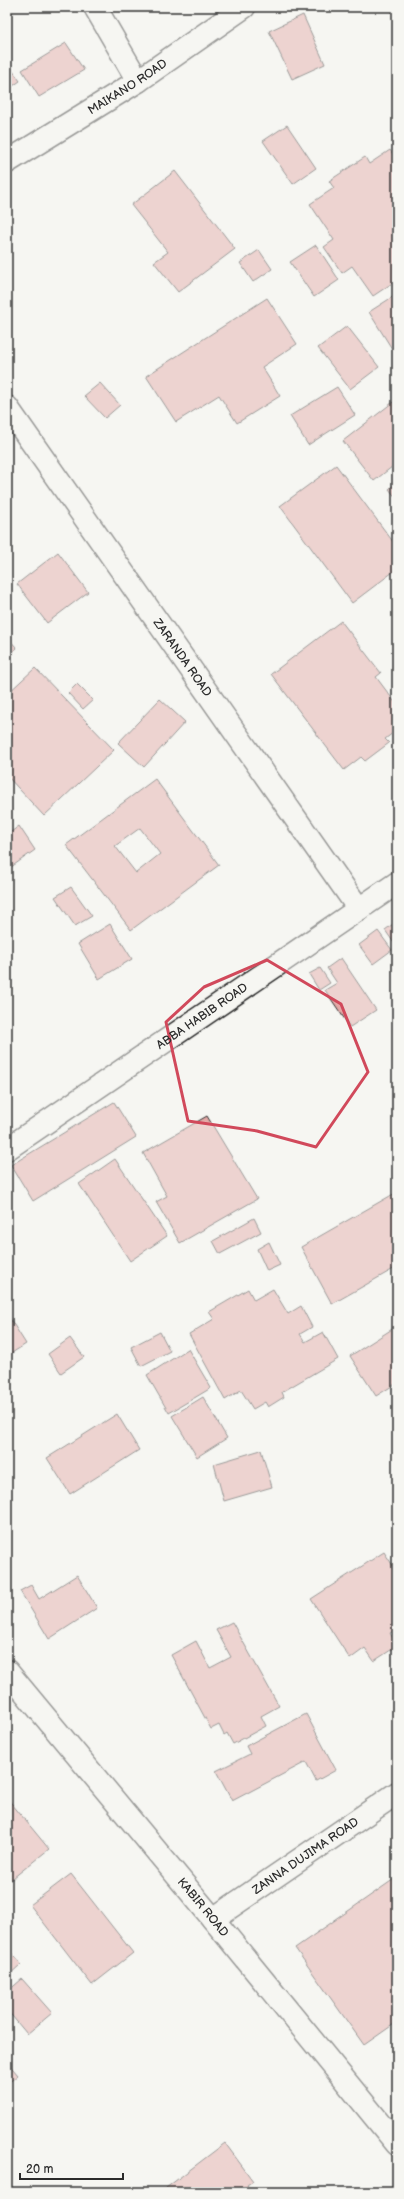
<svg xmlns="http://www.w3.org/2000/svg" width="404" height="2199" font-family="'Balsamiq Sans',sans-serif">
<rect width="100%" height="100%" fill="#f6f6f2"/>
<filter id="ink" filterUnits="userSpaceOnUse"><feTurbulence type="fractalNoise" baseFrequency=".025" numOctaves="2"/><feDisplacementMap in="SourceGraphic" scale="8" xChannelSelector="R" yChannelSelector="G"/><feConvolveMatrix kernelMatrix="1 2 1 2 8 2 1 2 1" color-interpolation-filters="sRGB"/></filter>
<g filter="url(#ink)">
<path fill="#e3a8a6" stroke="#2b2b2b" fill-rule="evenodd" d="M 303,15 L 325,64 L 292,79 L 269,31 Z
M 66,43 L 84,70 L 39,97 L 22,70 Z
M 7,63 L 20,81 L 7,90 Z
M 287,125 L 316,168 L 293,184 L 263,141 Z
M 390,150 L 397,160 L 397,280 L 373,296 L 352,266 L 342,273 L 324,247 L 334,240 L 310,204 L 334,188 L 329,181 L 365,157 L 369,164 Z
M 175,171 L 235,249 L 178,292 L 154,262 L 168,252 L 131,205 Z
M 316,245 L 339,280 L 314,297 L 290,262 Z
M 259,250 L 272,269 L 253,282 L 240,263 Z
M 397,294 L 397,350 L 394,352 L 369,312 Z
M 267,298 L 297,344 L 262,367 L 280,396 L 237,423 L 219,395 L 176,422 L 146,376 Z
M 347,326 L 379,367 L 350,389 L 318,348 Z
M 100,383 L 120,405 L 105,418 L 84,396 Z
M 337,387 L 355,415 L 308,445 L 290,416 Z
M 397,399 L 397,463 L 374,481 L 343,441 Z
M 336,465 L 397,547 L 397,569 L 352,603 L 280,506 Z
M 397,482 L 397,499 L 389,489 Z
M 58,552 L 88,592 L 47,623 L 17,584 Z
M 341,621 L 381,673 L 376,677 L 397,705 L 397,730 L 385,739 L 389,743 L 365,761 L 361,757 L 344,770 L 271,674 Z
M 7,637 L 17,648 L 7,657 Z
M 35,668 L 114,750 L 44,816 L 7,776 L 7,694 Z
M 77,684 L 93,700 L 83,709 L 68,693 Z
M 160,699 L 185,722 L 144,767 L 118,743 Z
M 155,779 L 219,865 L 131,930 L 66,845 ZM 140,828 L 160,854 L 136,873 L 115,846 Z
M 19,826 L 35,850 L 7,870 L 7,835 Z
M 71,887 L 92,916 L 75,926 L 55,897 Z
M 397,921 L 397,946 L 396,946 L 385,930 Z
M 110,924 L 132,959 L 99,979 L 78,944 Z
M 378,931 L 392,950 L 373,964 L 359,945 Z
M 341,958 L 376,1010 L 350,1027 L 325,990 L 337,983 L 327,968 Z
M 320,968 L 330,983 L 319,990 L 309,974 Z
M 114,1102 L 136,1137 L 33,1201 L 11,1165 Z
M 207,1116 L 257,1199 L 180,1243 L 156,1202 L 167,1196 L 143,1153 Z
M 115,1159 L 167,1236 L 130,1261 L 79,1184 Z
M 397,1192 L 397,1267 L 332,1304 L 301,1247 Z
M 254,1218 L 261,1232 L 220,1254 L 213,1241 Z
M 269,1242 L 280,1265 L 267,1271 L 257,1249 Z
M 248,1289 L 254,1300 L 273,1289 L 288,1314 L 301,1306 L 312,1327 L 300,1334 L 305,1342 L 323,1332 L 338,1359 L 282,1392 L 284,1397 L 268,1407 L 265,1402 L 253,1409 L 241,1390 L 225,1400 L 189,1334 L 214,1319 L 209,1312 Z
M 7,1314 L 26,1344 L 7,1356 Z
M 397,1326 L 397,1383 L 376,1396 L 350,1356 Z
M 160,1332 L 170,1351 L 141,1366 L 131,1347 Z
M 70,1338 L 84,1357 L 61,1373 L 48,1354 Z
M 188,1349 L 211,1388 L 169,1413 L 147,1375 Z
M 203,1397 L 227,1438 L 197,1457 L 172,1416 Z
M 117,1414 L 139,1450 L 70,1494 L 47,1458 Z
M 261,1450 L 272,1487 L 224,1501 L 214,1464 Z
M 384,1552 L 397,1572 L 397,1629 L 390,1633 L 397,1646 L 374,1661 L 365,1648 L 350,1659 L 311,1599 Z
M 77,1575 L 97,1608 L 49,1639 L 20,1591 L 31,1585 L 39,1599 Z
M 232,1622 L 279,1706 L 261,1716 L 266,1726 L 233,1744 L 227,1733 L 224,1735 L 219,1725 L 211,1729 L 171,1655 L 196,1641 L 210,1668 L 231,1657 L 216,1630 Z
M 306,1714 L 336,1770 L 316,1781 L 306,1762 L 232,1801 L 216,1771 L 250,1754 L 246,1746 Z
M 7,1798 L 49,1849 L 8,1882 L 7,1881 Z
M 71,1874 L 133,1953 L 92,1985 L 30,1905 Z
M 397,1877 L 397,2022 L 364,2045 L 295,1948 Z
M 7,1948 L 21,1964 L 7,1977 Z
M 22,1979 L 52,2013 L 27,2034 L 7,2010 L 7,1992 Z
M 7,2062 L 18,2075 L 7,2084 Z
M 225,2143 L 253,2181 L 247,2185 L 252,2192 L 170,2192 L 166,2188 Z"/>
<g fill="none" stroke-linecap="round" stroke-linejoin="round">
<g stroke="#2b2b2b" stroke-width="25">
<g id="street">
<path d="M 95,7 L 138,81"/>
<path id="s1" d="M 7,162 L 138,81 L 244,7"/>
<path id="s2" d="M 7,407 L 359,909"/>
<path id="s3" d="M 7,1149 L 397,883"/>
<path id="s4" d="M 7,1671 L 213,1919 L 397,2144"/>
<path id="s5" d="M 213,1919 L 397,1793"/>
</g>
</g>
<use href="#street" stroke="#f6f6f2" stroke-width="22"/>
</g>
</g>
<path d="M0 0H404V2199H0ZM 267,960 L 341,1004 L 368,1072 L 316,1147 L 257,1131 L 188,1121 L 166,1022 L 204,987 Z" fill="#f6f6f2" fill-opacity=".55" fill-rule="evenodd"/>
<path fill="none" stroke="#d1495b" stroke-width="3" stroke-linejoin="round" d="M 267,960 L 341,1004 L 368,1072 L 316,1147 L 257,1131 L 188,1121 L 166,1022 L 204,987 Z"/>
<g text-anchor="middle" stroke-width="3.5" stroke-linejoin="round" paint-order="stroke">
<g font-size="12" fill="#2b2b2b" stroke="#f6f6f2">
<text dy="4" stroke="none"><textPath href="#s1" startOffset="142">MAIKANO ROAD</textPath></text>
<text dy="4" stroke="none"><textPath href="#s2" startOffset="306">ZARANDA ROAD</textPath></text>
<text dy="4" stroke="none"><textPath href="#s3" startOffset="236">ABBA HABIB ROAD</textPath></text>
<text dy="4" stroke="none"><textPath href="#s5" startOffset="112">ZANNA DUJIMA ROAD</textPath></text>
<text dy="4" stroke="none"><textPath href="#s4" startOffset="307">KABIR ROAD</textPath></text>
</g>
</g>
<rect width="404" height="2199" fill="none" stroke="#f6f6f2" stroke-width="24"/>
<rect x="12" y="12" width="380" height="2175" fill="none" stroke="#2b2b2b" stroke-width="1.5" filter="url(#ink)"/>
<path d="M20 2173v6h103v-6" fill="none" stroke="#2b2b2b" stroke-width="2"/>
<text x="26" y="2173" font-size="12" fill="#2b2b2b" stroke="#f6f6f2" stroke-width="3" paint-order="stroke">20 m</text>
</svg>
